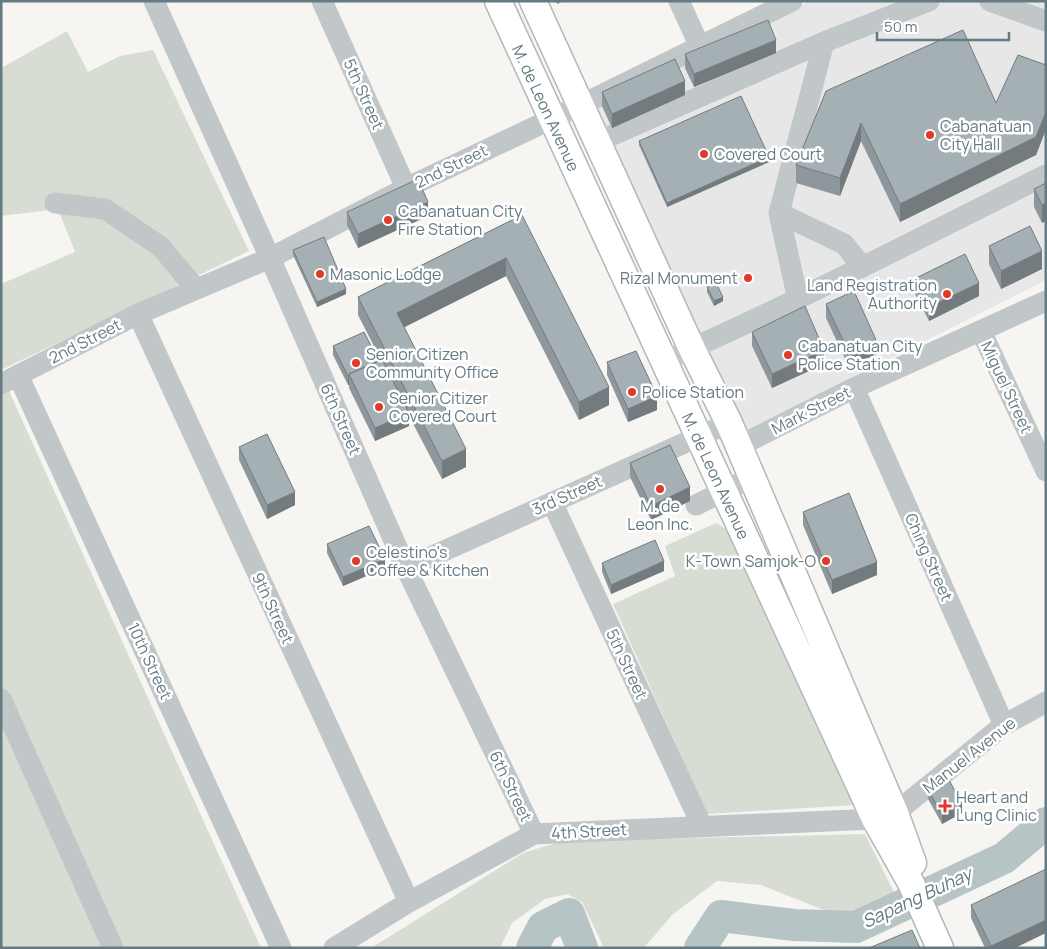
<svg xmlns="http://www.w3.org/2000/svg" width="1047" height="949" font-family="Manrope,sans-serif">
<rect width="100%" height="100%" fill="#f6f5f2"/>
<path fill="#e6e7e6" d="M 810,1 L 1046,1 L 1046,280 L 745,432 L 595,103 Z"/>
<path fill="#d8ddd3" d="M 67,31 L 88,72 L 120,56 L 153,50 L 249,251 L 1,370 L 1,284 L 75,252 L 58,209 L 1,216 L 1,68 Z
M 1,377 L 9,391 L 261,948 L 1,948 Z
M 716,523 L 729,531 L 733,544 L 855,805 L 707,814 L 613,604 L 675,576 L 665,546 Z
M 865,834 L 901,906 L 854,922 L 761,885 L 717,881 L 672,915 L 644,948 L 604,948 L 582,902 L 567,894 L 545,899 L 512,923 L 500,948 L 371,948 L 523,853 L 562,841 Z"/>
<g fill="none" stroke-linecap="round" stroke-linejoin="round">
<path stroke="#b6c4c6" stroke-width="32" d="M 532,948 L 543,927 L 569,914 L 582,948
M 700,948 L 721,916 L 794,925 L 856,927 L 1004,858 L 1046,823"/>
<g stroke="#b2b8ba" stroke-width="29">
<path id="major" d="M 498,1 L 875,819 L 911,883 L 940,948
M 533,1 L 692,349 L 729,423 L 895,813 L 913,863"/>
</g>
<path stroke="#c1c6c8" stroke-width="21" d="M 154,1 L 270,258 L 406,568 L 534,834
M 322,1 L 406,188
M 679,1 L 700,47
M 990,1 L 1046,21
M 597,142 L 824,42 L 929,1
M 55,203 L 105,209 L 161,247 L 196,289
M 779,213 L 844,244 L 862,266
M 798,300 L 779,213 L 824,42
M 138,314 L 409,902
M 981,331 L 1046,471
M 664,361 C 793,304 919,238 1046,175
M 18,375 L 281,948
M 1,384 L 138,314 L 270,258 L 406,188 L 581,105 L 792,1
M 854,388 L 1004,725
M 739,446 L 854,388 L 1046,301
M 552,502 L 702,826
M 696,505 L 753,477
M 406,568 L 729,423
M 1,699 L 113,948
M 334,948 L 409,902 L 534,834 L 875,819 L 895,813 L 1004,725 L 1046,702"/>
<use href="#major" stroke="#fff" stroke-width="26"/>
</g>
<path fill="#8e979b" d="M 776,53 L 694,87 L 685,68 L 685,54 Z
M 1046,65 L 1046,129 L 1036,155 L 900,222 L 861,141 L 840,196 L 796,183 L 796,165 L 826,91 L 996,103 Z
M 602,92 L 685,95 L 612,128 L 602,106 Z
M 639,141 L 769,162 L 667,207 L 639,145 Z
M 1046,183 L 1046,221 L 1042,223 L 1034,207 L 1034,189 Z
M 347,212 L 428,216 L 358,248 L 347,225 Z
M 522,215 L 609,405 L 579,420 L 506,276 L 404,327 L 466,467 L 442,479 L 409,416 L 409,426 L 375,441 L 349,388 L 349,385 L 348,385 L 333,355 L 333,346 L 379,361 L 381,360 L 358,315 L 358,297 Z
M 989,246 L 1042,269 L 1001,289 L 989,264 Z
M 293,250 L 346,294 L 317,307 L 293,255 Z
M 914,279 L 979,296 L 929,321 L 914,292 Z
M 707,287 L 723,301 L 714,306 L 707,292 Z
M 826,304 L 876,354 L 849,367 L 826,318 Z
M 752,332 L 824,364 L 772,388 L 752,346 Z
M 607,362 L 657,410 L 628,422 L 607,375 Z
M 239,447 L 295,505 L 267,519 L 239,460 Z
M 630,463 L 690,501 L 651,520 L 630,477 Z
M 803,512 L 877,575 L 832,594 L 803,525 Z
M 327,544 L 385,568 L 343,586 L 327,553 Z
M 602,563 L 664,571 L 611,594 L 602,572 Z
M 928,789 L 962,813 L 942,824 L 928,799 Z
M 971,905 L 1015,948 L 985,948 L 971,918 Z"/>
<path fill="#747b7e" d="M 557,1 L 563,1 L 557,4 Z
M 776,40 L 776,53 L 694,87 L 694,74 Z
M 685,81 L 685,95 L 612,128 L 612,114 Z
M 1046,112 L 1046,129 L 1036,155 L 900,222 L 900,204 Z
M 861,123 L 861,141 L 840,196 L 840,178 Z
M 769,157 L 769,162 L 667,207 L 667,203 Z
M 428,202 L 428,216 L 358,248 L 358,234 Z
M 1046,203 L 1046,221 L 1042,223 L 1042,205 Z
M 1042,251 L 1042,269 L 1001,289 L 1001,271 Z
M 506,258 L 506,276 L 397,331 L 397,313 Z
M 979,283 L 979,296 L 929,321 L 929,307 Z
M 346,289 L 346,294 L 317,307 L 317,302 Z
M 723,297 L 723,301 L 714,306 L 714,301 Z
M 876,340 L 876,354 L 849,367 L 849,353 Z
M 824,350 L 824,364 L 772,388 L 772,374 Z
M 348,376 L 349,376 L 349,385 L 348,385 Z
M 609,387 L 609,405 L 579,420 L 579,402 Z
M 657,396 L 657,410 L 628,422 L 628,409 Z
M 409,413 L 409,426 L 375,441 L 375,428 Z
M 466,449 L 466,467 L 442,479 L 442,461 Z
M 690,487 L 690,501 L 651,520 L 651,506 Z
M 295,492 L 295,505 L 267,519 L 267,505 Z
M 385,559 L 385,568 L 343,586 L 343,577 Z
M 664,561 L 664,571 L 611,594 L 611,585 Z
M 877,562 L 877,575 L 832,594 L 832,580 Z
M 962,804 L 962,813 L 942,824 L 942,815 Z
M 1046,920 L 1046,933 L 1015,948 L 991,948 L 991,946 Z"/>
<path fill="#a5b0b4" stroke="#747b7e" d="M 768,20 L 776,40 L 694,74 L 685,54 Z
M 963,30 L 996,103 L 1018,55 L 1046,65 L 1046,112 L 1036,137 L 900,204 L 861,123 L 840,178 L 796,165 L 826,91 Z
M 675,59 L 685,81 L 612,114 L 602,92 Z
M 741,96 L 769,157 L 667,203 L 639,141 Z
M 418,179 L 428,202 L 358,234 L 347,212 Z
M 1046,183 L 1046,203 L 1042,205 L 1034,189 Z
M 522,215 L 609,387 L 579,402 L 506,258 L 397,313 L 466,449 L 442,461 L 358,297 Z
M 1030,226 L 1042,251 L 1001,271 L 989,246 Z
M 324,237 L 346,289 L 317,302 L 293,250 Z
M 965,254 L 979,283 L 929,307 L 914,279 Z
M 716,283 L 723,297 L 714,301 L 707,287 Z
M 854,291 L 876,340 L 849,353 L 826,304 Z
M 805,306 L 824,350 L 772,374 L 752,332 Z
M 364,332 L 379,361 L 349,374 L 350,375 L 348,376 L 333,346 Z
M 636,351 L 657,396 L 628,409 L 607,362 Z
M 382,359 L 409,413 L 375,428 L 349,374 Z
M 267,434 L 295,492 L 267,505 L 239,447 Z
M 670,445 L 690,487 L 651,506 L 630,463 Z
M 849,493 L 877,562 L 832,580 L 803,512 Z
M 369,526 L 385,559 L 343,577 L 327,544 Z
M 655,540 L 664,561 L 611,585 L 602,563 Z
M 948,778 L 962,804 L 942,815 L 928,789 Z
M 1046,869 L 1046,920 L 991,946 L 971,905 Z
M 912,930 L 920,948 L 869,948 Z"/>
<g fill="#e03a28" stroke="#fff" stroke-width="2">
<circle cx="930" cy="135" r="5"/>
<circle cx="704" cy="154" r="5"/>
<circle cx="388" cy="220" r="5"/>
<circle cx="320" cy="274" r="5"/>
<circle cx="748" cy="278" r="5"/>
<circle cx="947" cy="294" r="5"/>
<circle cx="788" cy="355" r="5"/>
<circle cx="356" cy="363" r="5"/>
<circle cx="632" cy="392" r="5"/>
<circle cx="379" cy="407" r="5"/>
<circle cx="660" cy="489" r="5"/>
<circle cx="356" cy="561" r="5"/>
<circle cx="826" cy="561" r="5"/>
<path d="M942.5 798.5h5v5h5v5h-5v5h-5v-5h-5v-5h5z"/>
</g>
<g text-anchor="middle" stroke-width="5" stroke-linejoin="round" paint-order="stroke">
<g font-size="16" fill="#657a83" stroke="#fff">
<text transform="translate(364 94) rotate(66)" y="6">5th Street</text>
<text transform="translate(546 108) rotate(65)" y="6">M. de Leon Avenue</text>
<text transform="translate(451 166) rotate(-26)" y="6">2nd Street</text>
<text transform="translate(85 341) rotate(-27)" y="6">2nd Street</text>
<text transform="translate(1007 387) rotate(65)" y="6">Miguel Street</text>
<text transform="translate(811 410) rotate(-27)" y="6">Mark Street</text>
<text transform="translate(341 419) rotate(66)" y="6">6th Street</text>
<text transform="translate(716 476) rotate(65)" y="6">M. de Leon Avenue</text>
<text transform="translate(567 495) rotate(-24)" y="6">3rd Street</text>
<text transform="translate(929 557) rotate(66)" y="6">Ching Street</text>
<text transform="translate(273 608) rotate(65)" y="6">9th Street</text>
<text transform="translate(150 661) rotate(65)" y="6">10th Street</text>
<text transform="translate(627 664) rotate(65)" y="6">5th Street</text>
<text transform="translate(969 755) rotate(-38)" y="6">Manuel Avenue</text>
<text transform="translate(511 786) rotate(64)" y="6">6th Street</text>
<text transform="translate(589 831) rotate(-3)" y="6">4th Street</text>
</g>
<g font-size="16" fill="#657a83" stroke="#fff" text-anchor="start">
<text x="940" y="132">Cabanatuan<tspan x="940" dy="18">City Hall</tspan></text>
<text x="714" y="160">Covered Court</text>
<text x="398" y="217">Cabanatuan City<tspan x="398" dy="18">Fire Station</tspan></text>
<text x="330" y="280">Masonic Lodge</text>
<text x="738" y="284" text-anchor="end">Rizal Monument</text>
<text x="937" y="291" text-anchor="end">Land Registration<tspan x="937" dy="18">Authority</tspan></text>
<text x="798" y="352">Cabanatuan City<tspan x="798" dy="18">Police Station</tspan></text>
<text x="366" y="360">Senior Citizen<tspan x="366" dy="18">Community Office</tspan></text>
<text x="642" y="398">Police Station</text>
<text x="389" y="404">Senior Citizer<tspan x="389" dy="18">Covered Court</tspan></text>
<text x="660" y="512" text-anchor="middle">M. de<tspan x="660" dy="18">Leon Inc.</tspan></text>
<text x="366" y="558">Celestino's<tspan x="366" dy="18">Coffee &amp; Kitchen</tspan></text>
<text x="816" y="567" text-anchor="end">K-Town Samjok-O</text>
<text x="956" y="803">Heart and<tspan x="956" dy="18">Lung Clinic</tspan></text>
</g>
<g font-size="18" font-style="italic" fill="#617b7f" stroke="#fff">
<text transform="translate(917 898) rotate(-25)" y="6">Sapang Buhay</text>
</g>
</g>
<rect width="1047" height="949" fill="none" stroke="#657a83" stroke-width="5"/>
<path d="M877 32v8h132v-8" fill="none" stroke="#657a83" stroke-width="2.5"/>
<text x="884" y="32" font-size="15" fill="#657a83" stroke="#ffffff" stroke-width="4" paint-order="stroke">50 m</text>
</svg>
